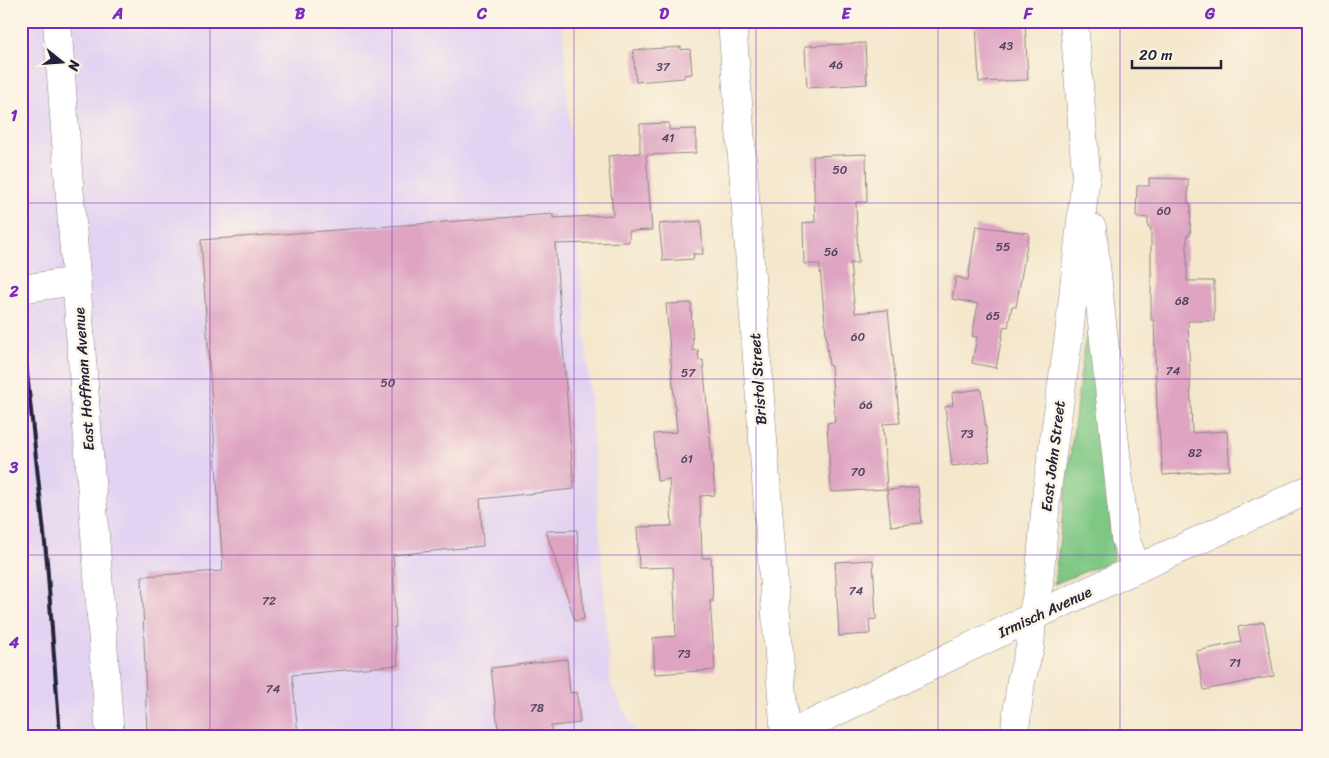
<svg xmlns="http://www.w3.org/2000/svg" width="1329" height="758" font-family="Sriracha,sans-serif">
<rect width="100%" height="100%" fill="#fcf5e5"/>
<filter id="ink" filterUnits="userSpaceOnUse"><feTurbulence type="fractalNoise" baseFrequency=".02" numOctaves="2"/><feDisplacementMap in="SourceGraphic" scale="10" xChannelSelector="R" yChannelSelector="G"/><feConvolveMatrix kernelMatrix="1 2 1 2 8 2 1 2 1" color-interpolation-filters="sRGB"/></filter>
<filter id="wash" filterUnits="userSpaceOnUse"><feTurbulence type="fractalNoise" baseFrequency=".0096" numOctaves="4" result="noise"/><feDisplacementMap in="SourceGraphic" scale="20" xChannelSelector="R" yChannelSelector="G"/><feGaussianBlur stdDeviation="1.12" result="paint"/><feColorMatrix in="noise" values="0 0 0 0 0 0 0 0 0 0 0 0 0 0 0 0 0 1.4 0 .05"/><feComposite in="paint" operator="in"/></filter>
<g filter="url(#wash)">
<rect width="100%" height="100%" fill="#f4e7cc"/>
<path fill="#e3d3f2" d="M 21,21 L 562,21 L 611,684 L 638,737 L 21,737 Z"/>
<path fill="#7fc884" stroke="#507560" d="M 1092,329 L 1096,340 L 1114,560 L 1054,584 L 1085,339 L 1088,331 Z"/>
<g id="blocks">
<path fill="#dea4c2" d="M 976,21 L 1025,21 L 1028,80 L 979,82 Z
M 865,43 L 867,84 L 807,88 L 805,46 Z
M 681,47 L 681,50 L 690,49 L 692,74 L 684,75 L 684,78 L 636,82 L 633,50 Z
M 669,123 L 669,130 L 696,129 L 696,153 L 646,155 L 652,230 L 629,231 L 629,242 L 555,244 L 574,489 L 480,499 L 483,546 L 393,555 L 396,627 L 394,627 L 398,665 L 292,675 L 298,734 L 267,737 L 147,737 L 142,576 L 223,571 L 201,240 L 553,214 L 553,218 L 613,215 L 608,156 L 640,153 L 640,124 Z
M 866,154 L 867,202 L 856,202 L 858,263 L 850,263 L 855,313 L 888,310 L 900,423 L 883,424 L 887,489 L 831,492 L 827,423 L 835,422 L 831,366 L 829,366 L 820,269 L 819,264 L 804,264 L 803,223 L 815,222 L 813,156 Z
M 1149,178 L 1188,179 L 1188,203 L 1191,204 L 1190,235 L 1187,235 L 1187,281 L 1214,281 L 1214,321 L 1188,321 L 1192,433 L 1227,431 L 1230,470 L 1163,475 L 1157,407 L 1154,320 L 1151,320 L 1151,228 L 1148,228 L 1148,218 L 1136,217 L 1137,186 L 1149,186 Z
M 701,221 L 703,254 L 693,254 L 694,259 L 663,261 L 659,224 Z
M 976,226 L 1029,233 L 1016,307 L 1012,306 L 1008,327 L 1004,326 L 996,368 L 972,363 L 977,337 L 972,336 L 978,304 L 952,299 L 956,277 L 968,280 Z
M 691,303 L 693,351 L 698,350 L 699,361 L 703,360 L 715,495 L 700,496 L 702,558 L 711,558 L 713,601 L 710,601 L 715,670 L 655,674 L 653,638 L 676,636 L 673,567 L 639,568 L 637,527 L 672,526 L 669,479 L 657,481 L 654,434 L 677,432 L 666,304 Z
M 981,389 L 990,461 L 952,466 L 945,407 L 953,405 L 952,393 Z
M 918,487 L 922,523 L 891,526 L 887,490 Z
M 577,530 L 584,619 L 575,621 L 546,531 Z
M 873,560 L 876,619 L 869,620 L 870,634 L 839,636 L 835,562 Z
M 1264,622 L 1274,676 L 1204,690 L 1196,651 L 1241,642 L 1238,627 Z
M 567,659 L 570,693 L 577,692 L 580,723 L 551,726 L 552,737 L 499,737 L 491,668 Z"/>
</g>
</g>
<g filter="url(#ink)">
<use href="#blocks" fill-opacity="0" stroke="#8b8484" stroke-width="1"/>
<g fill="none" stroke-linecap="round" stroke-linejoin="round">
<g stroke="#8b8484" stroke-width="29">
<path id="minor" d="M 57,21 L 110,737
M 732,21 L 785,736
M 1092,228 L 1125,538 L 1137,569
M 21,289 L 77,281
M 784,737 L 1032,617 L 1308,490
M 1014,737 L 1021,681 L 1030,647 L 1032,617 L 1039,584 L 1047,489 L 1069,335 L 1086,174 L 1074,21"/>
</g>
<use href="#minor" stroke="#fff" stroke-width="28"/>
<path stroke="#22223b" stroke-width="4" d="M 21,316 L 47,562 L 60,737
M 21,721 L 22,737"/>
</g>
</g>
<path fill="none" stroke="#7b2cbf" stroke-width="1" stroke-opacity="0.55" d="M 210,21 L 210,737M 392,21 L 392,737M 574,21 L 574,737M 756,21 L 756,737M 938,21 L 938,737M 1120,21 L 1120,737M 21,203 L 1308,203M 21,379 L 1308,379M 21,555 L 1308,555"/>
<g text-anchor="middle" stroke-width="5" stroke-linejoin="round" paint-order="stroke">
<g font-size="12" fill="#51425d">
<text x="1006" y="50">43</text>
<text x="836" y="69">46</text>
<text x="663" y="71">37</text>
<text x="668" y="142">41</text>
<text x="840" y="174">50</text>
<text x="1164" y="215">60</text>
<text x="1003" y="251">55</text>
<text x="831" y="256">56</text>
<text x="1182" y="305">68</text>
<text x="993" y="320">65</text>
<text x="858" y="341">60</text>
<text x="1173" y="375">74</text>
<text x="688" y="377">57</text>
<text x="388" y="387">50</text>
<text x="866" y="409">66</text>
<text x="967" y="438">73</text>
<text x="1195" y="457">82</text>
<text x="687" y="463">61</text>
<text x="858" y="476">70</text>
<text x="856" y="595">74</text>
<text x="269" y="605">72</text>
<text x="684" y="658">73</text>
<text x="1235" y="667">71</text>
<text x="273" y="693">74</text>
<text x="537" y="712">78</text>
</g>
<g font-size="15" fill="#22223b" stroke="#fcf5e5">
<text transform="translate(84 379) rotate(-94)" y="5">East Hoffman Avenue</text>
<text transform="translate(758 379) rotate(-94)" y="5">Bristol Street</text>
<text transform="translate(1053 456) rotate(-83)" y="5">East John Street</text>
<text transform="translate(1045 612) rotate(-25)" y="5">Irmisch Avenue</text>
</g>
</g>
<rect width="1329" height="758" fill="none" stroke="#fcf5e5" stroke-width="55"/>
<g transform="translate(62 62) rotate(107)" stroke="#fcf5e5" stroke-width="4" paint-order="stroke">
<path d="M0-4L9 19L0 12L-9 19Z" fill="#22223b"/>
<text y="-8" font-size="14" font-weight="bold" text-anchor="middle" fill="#22223b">N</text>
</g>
<path d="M1132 60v8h89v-8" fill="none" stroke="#22223b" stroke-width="2.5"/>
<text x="1139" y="60" font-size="15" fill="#22223b" stroke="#fcf5e5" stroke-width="4" paint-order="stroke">20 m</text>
<rect x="28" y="28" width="1274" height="702" fill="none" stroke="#7b2cbf" stroke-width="2"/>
<g font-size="16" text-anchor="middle" font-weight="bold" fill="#7b2cbf">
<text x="118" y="19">A</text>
<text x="300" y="19">B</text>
<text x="482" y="19">C</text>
<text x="664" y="19">D</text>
<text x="846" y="19">E</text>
<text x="1028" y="19">F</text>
<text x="1210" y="19">G</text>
<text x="14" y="121">1</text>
<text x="14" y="297">2</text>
<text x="14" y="473">3</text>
<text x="14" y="648">4</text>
</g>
</svg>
